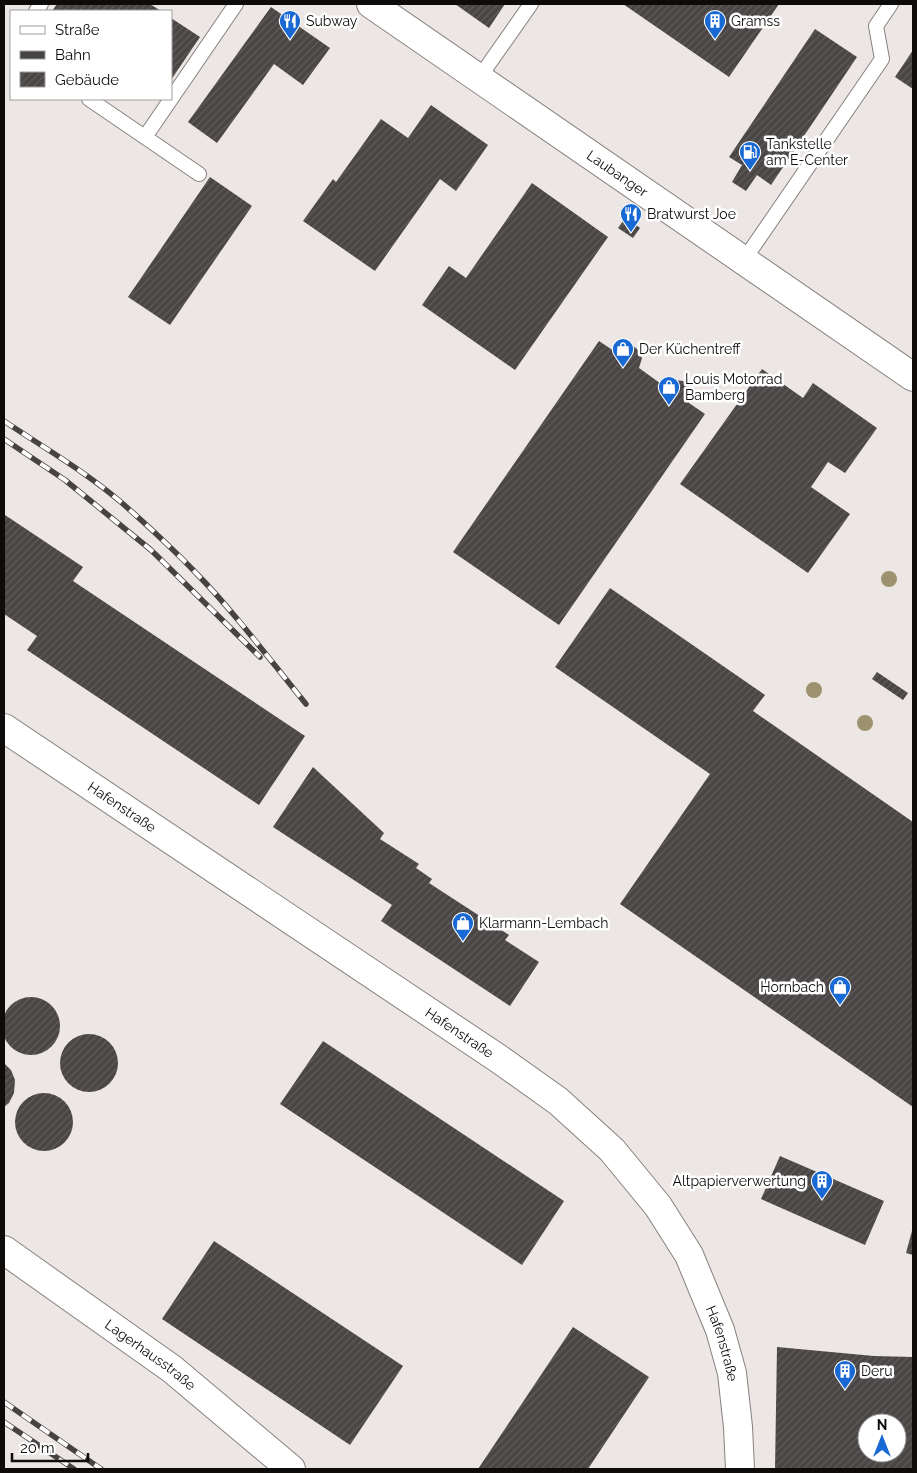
<svg xmlns="http://www.w3.org/2000/svg" width="917" height="1473" font-family="Raleway,sans-serif">
<defs>
<pattern id="building-hatch" width="6" height="6" patternUnits="userSpaceOnUse" patternTransform="scale(1.25)"><rect width="6" height="6" fill="#4b4646"/><path d="M-1 1l2-2M0 6l6-6M5 7l2-2" fill="none" stroke="#615c5c"/></pattern>
</defs>
<rect width="100%" height="100%" fill="#ece6e4"/>
<path fill="url(#building-hatch)" fill-rule="evenodd" d="M 57,4 L 150,4 L 161,11 L 52,11 Z
M 455,4 L 505,4 L 489,28 Z
M 623,4 L 779,4 L 729,77 Z
M 271,7 L 330,48 L 303,85 L 274,64 L 217,143 L 188,122 Z
M 171,18 L 200,37 L 171,80 Z
M 815,29 L 857,57 L 771,185 L 757,175 L 746,191 L 732,182 L 742,165 L 729,157 Z
M 913,50 L 913,89 L 895,77 Z
M 431,105 L 488,145 L 456,191 L 440,179 L 375,271 L 303,221 L 333,179 L 336,182 L 381,119 L 408,138 Z
M 210,177 L 252,206 L 170,325 L 128,297 Z
M 532,183 L 608,237 L 515,370 L 422,305 L 449,266 L 466,278 Z
M 626,217 L 640,228 L 633,238 L 618,228 Z
M 599,341 L 614,351 L 622,345 L 633,346 L 637,349 L 642,358 L 639,368 L 664,386 L 673,380 L 683,381 L 691,388 L 692,393 L 689,403 L 705,414 L 559,625 L 453,552 Z
M 762,369 L 803,398 L 813,383 L 877,428 L 845,473 L 828,462 L 811,487 L 850,514 L 808,573 L 680,484 Z
M 5,515 L 83,567 L 73,581 L 305,736 L 259,805 L 27,650 L 37,636 L 4,614 Z
M 610,588 L 765,695 L 753,711 L 913,822 L 913,1107 L 620,904 L 710,774 L 555,667 Z
M 877,672 L 908,693 L 903,700 L 872,679 Z
M 313,767 L 384,833 L 380,839 L 419,864 L 416,868 L 432,879 L 429,883 L 509,935 L 505,940 L 539,962 L 510,1006 L 381,921 L 392,905 L 273,827 Z
M2 1026a29 29 0 1 1 58 0a29 29 0 1 1-58 0Z
M60 1063a29 29 0 1 1 58 0a29 29 0 1 1-58 0Z
M 323,1041 L 564,1201 L 522,1265 L 280,1104 Z
M 4,1063 L 11,1070 L 15,1080 L 14,1093 L 9,1103 L 4,1107 Z
M15 1122a29 29 0 1 1 58 0a29 29 0 1 1-58 0Z
M 780,1156 L 884,1201 L 865,1245 L 761,1199 Z
M 913,1227 L 913,1255 L 906,1253 Z
M 214,1241 L 403,1366 L 350,1445 L 162,1319 Z
M 573,1327 L 649,1377 L 588,1469 L 478,1469 Z
M 777,1347 L 874,1356 L 913,1357 L 913,1469 L 775,1469 ZM 867,1423 L 897,1423 L 897,1453 L 867,1453 Z"/>
<g fill="none" stroke-linecap="round" stroke-linejoin="round">
<g stroke="#86817f" stroke-width="16">
<path id="service" d="M 36,11 L 41,4
M 479,78 L 531,4
M 89,99 L 199,174
M 171,99 L 236,4
M 145,137 L 171,99
M 744,260 L 882,59 L 876,26 L 891,4"/>
</g>
<g stroke="#86817f" stroke-width="30">
<g id="minor">
<path id="s1" d="M 371,4 L 913,377"/>
<path id="s2" d="M 4,1250 L 172,1369 L 291,1469"/>
</g>
</g>
<g stroke="#86817f" stroke-width="30">
<g id="tertiary">
<path id="s3" d="M 4,728 L 499,1059 L 558,1101 L 612,1150 L 658,1206 L 689,1255 L 720,1330 L 732,1373 L 738,1427 L 740,1469"/>
</g>
</g>
<use href="#service" stroke="#fff" stroke-width="14"/>
<use href="#minor" stroke="#fff" stroke-width="28"/>
<use href="#tertiary" stroke="#fff" stroke-width="28"/>
<g stroke="#464342" stroke-width="5.5">
<path id="rail" d="M 4,421 C 43,447 86,472 122,503 C 147,525 173,549 196,573 C 236,614 270,660 306,704
M 4,439 L 65,480 L 151,550 L 260,657
M 4,1402 L 101,1469
M 4,1422 L 74,1469"/>
</g>
<use href="#rail" stroke="#fff" stroke-width="4" stroke-dasharray="11" stroke-linecap="butt"/>
</g>
<g fill="#9d926f">
<circle cx="889" cy="579" r="8"/>
<circle cx="814" cy="690" r="8"/>
<circle cx="865" cy="723" r="8"/>
</g>
<defs>
<g id="restaurant-pin" transform="scale(1.125)"><path d="M0 17L-7.5 6A9.5 9.5 0 1 1 7.5 6Z" fill="#1969d4" stroke="#fff"/><path d="M-5-6h1v4h1v-4h1v4h1v-4h1v5L-1.5 .5V6h-2V.5L-5-1ZM5-6V6H3V1.5H1.5Q1.5-4 5-6Z" fill="#fff"/></g>
<g id="building-pin" transform="scale(1.125)"><path d="M0 17L-7.5 6A9.5 9.5 0 1 1 7.5 6Z" fill="#1969d4" stroke="#fff"/><path d="M-4-6H4V6H1V3H-1V6H-4ZM-2.5-4.3h1.7v1.8h-1.7ZM.8-4.3h1.7v1.8H.8ZM-2.5-1h1.7V.8h-1.7ZM.8-1h1.7V.8H.8Z" fill="#fff"/></g>
<g id="fuel-pin" transform="scale(1.125)"><path d="M0 17L-7.5 6A9.5 9.5 0 1 1 7.5 6Z" fill="#1969d4" stroke="#fff"/><path d="M-5.5-6h7V0h2V4h1.3V-2.5L3-4.5l.8-.8L6-3V5H2.5V1h-1V6h-7ZM-4.2-4.7v3.2H.2V-4.7Z" fill="#fff"/></g>
<g id="shop-pin" transform="scale(1.125)"><path d="M0 17L-7.5 6A9.5 9.5 0 1 1 7.5 6Z" fill="#1969d4" stroke="#fff"/><path d="M-5-2.5h2.3a2.7 3.5 0 0 1 5.4 0H5L5.5 6h-11ZM-1.5-2.5h3a1.5 2.3 0 0 0-3 0Z" fill="#fff"/></g>
</defs>
<g fill-rule="evenodd">
<use href="#restaurant-pin" x="290" y="21"/>
<use href="#building-pin" x="715" y="21"/>
<use href="#fuel-pin" x="750" y="152"/>
<use href="#restaurant-pin" x="631" y="214"/>
<use href="#shop-pin" x="623" y="349"/>
<use href="#shop-pin" x="669" y="387"/>
<use href="#shop-pin" x="463" y="923"/>
<use href="#shop-pin" x="840" y="987"/>
<use href="#building-pin" x="822" y="1181"/>
<use href="#building-pin" x="845" y="1371"/>
</g>
<g text-anchor="middle" stroke-width="5" stroke-linejoin="round" paint-order="stroke">
<g font-size="14" fill="#0e0c0b" stroke="#fff" text-anchor="start">
<text x="306" y="26">Subway</text>
<text x="731" y="26">Gramss</text>
<text x="766" y="149">Tankstelle<tspan x="766" dy="16">am E-Center</tspan></text>
<text x="647" y="219">Bratwurst Joe</text>
<text x="639" y="354">Der Küchentreff</text>
<text x="685" y="384">Louis Motorrad<tspan x="685" dy="16">Bamberg</tspan></text>
<text x="479" y="928">Klarmann-Lembach</text>
<text x="824" y="992" text-anchor="end">Hornbach</text>
<text x="806" y="1186" text-anchor="end">Altpapierverwertung</text>
<text x="861" y="1376">Deru</text>
</g>
<g font-size="14" fill="#0e0c0b" stroke="#fff">
<text dy="5" stroke="none"><textPath href="#s1" startOffset="299">Laubanger</textPath></text>
<text dy="5" stroke="none"><textPath href="#s3" startOffset="142">Hafenstraße</textPath></text>
<text dy="5" stroke="none"><textPath href="#s3" startOffset="548">Hafenstraße</textPath></text>
<text dy="5" stroke="none"><textPath href="#s3" startOffset="966">Hafenstraße</textPath></text>
<text dy="5" stroke="none"><textPath href="#s2" startOffset="180">Lagerhausstraße</textPath></text>
</g>
</g>
<rect width="917" height="1473" fill="none" stroke="#0e0c0b" stroke-width="10"/>
<rect x="10" y="10" width="162" height="90" fill="#ffffff" stroke="#9f9e9d"/>
<rect x="20" y="26" width="25" height="8" fill="#ffffff" stroke="#9f9e9d"/>
<text x="55" y="35" font-size="15" fill="#0e0c0b">Straße</text>
<rect x="20" y="51" width="25" height="8" fill="#464342" stroke="#9f9e9d"/>
<text x="55" y="60" font-size="15" fill="#0e0c0b">Bahn</text>
<rect x="20" y="72" width="25" height="15" fill="url(#building-hatch)" stroke="#9f9e9d"/>
<text x="55" y="85" font-size="15" fill="#0e0c0b">Gebäude</text>
<g transform="translate(882 1438)"><circle r="24" fill="#ffffff" stroke="#9f9e9d"/>
<path d="M0-4L9 19L0 12L-9 19Z" fill="#1969d4"/>
<text y="-8" font-size="14" font-weight="bold" text-anchor="middle" fill="#0e0c0b">N</text>
</g>
<path d="M12 1453v8h76v-8" fill="none" stroke="#0e0c0b" stroke-width="2.5"/>
<text x="20" y="1453" font-size="15" fill="#0e0c0b" stroke="#ffffff" stroke-width="4" paint-order="stroke">20 m</text>
</svg>
